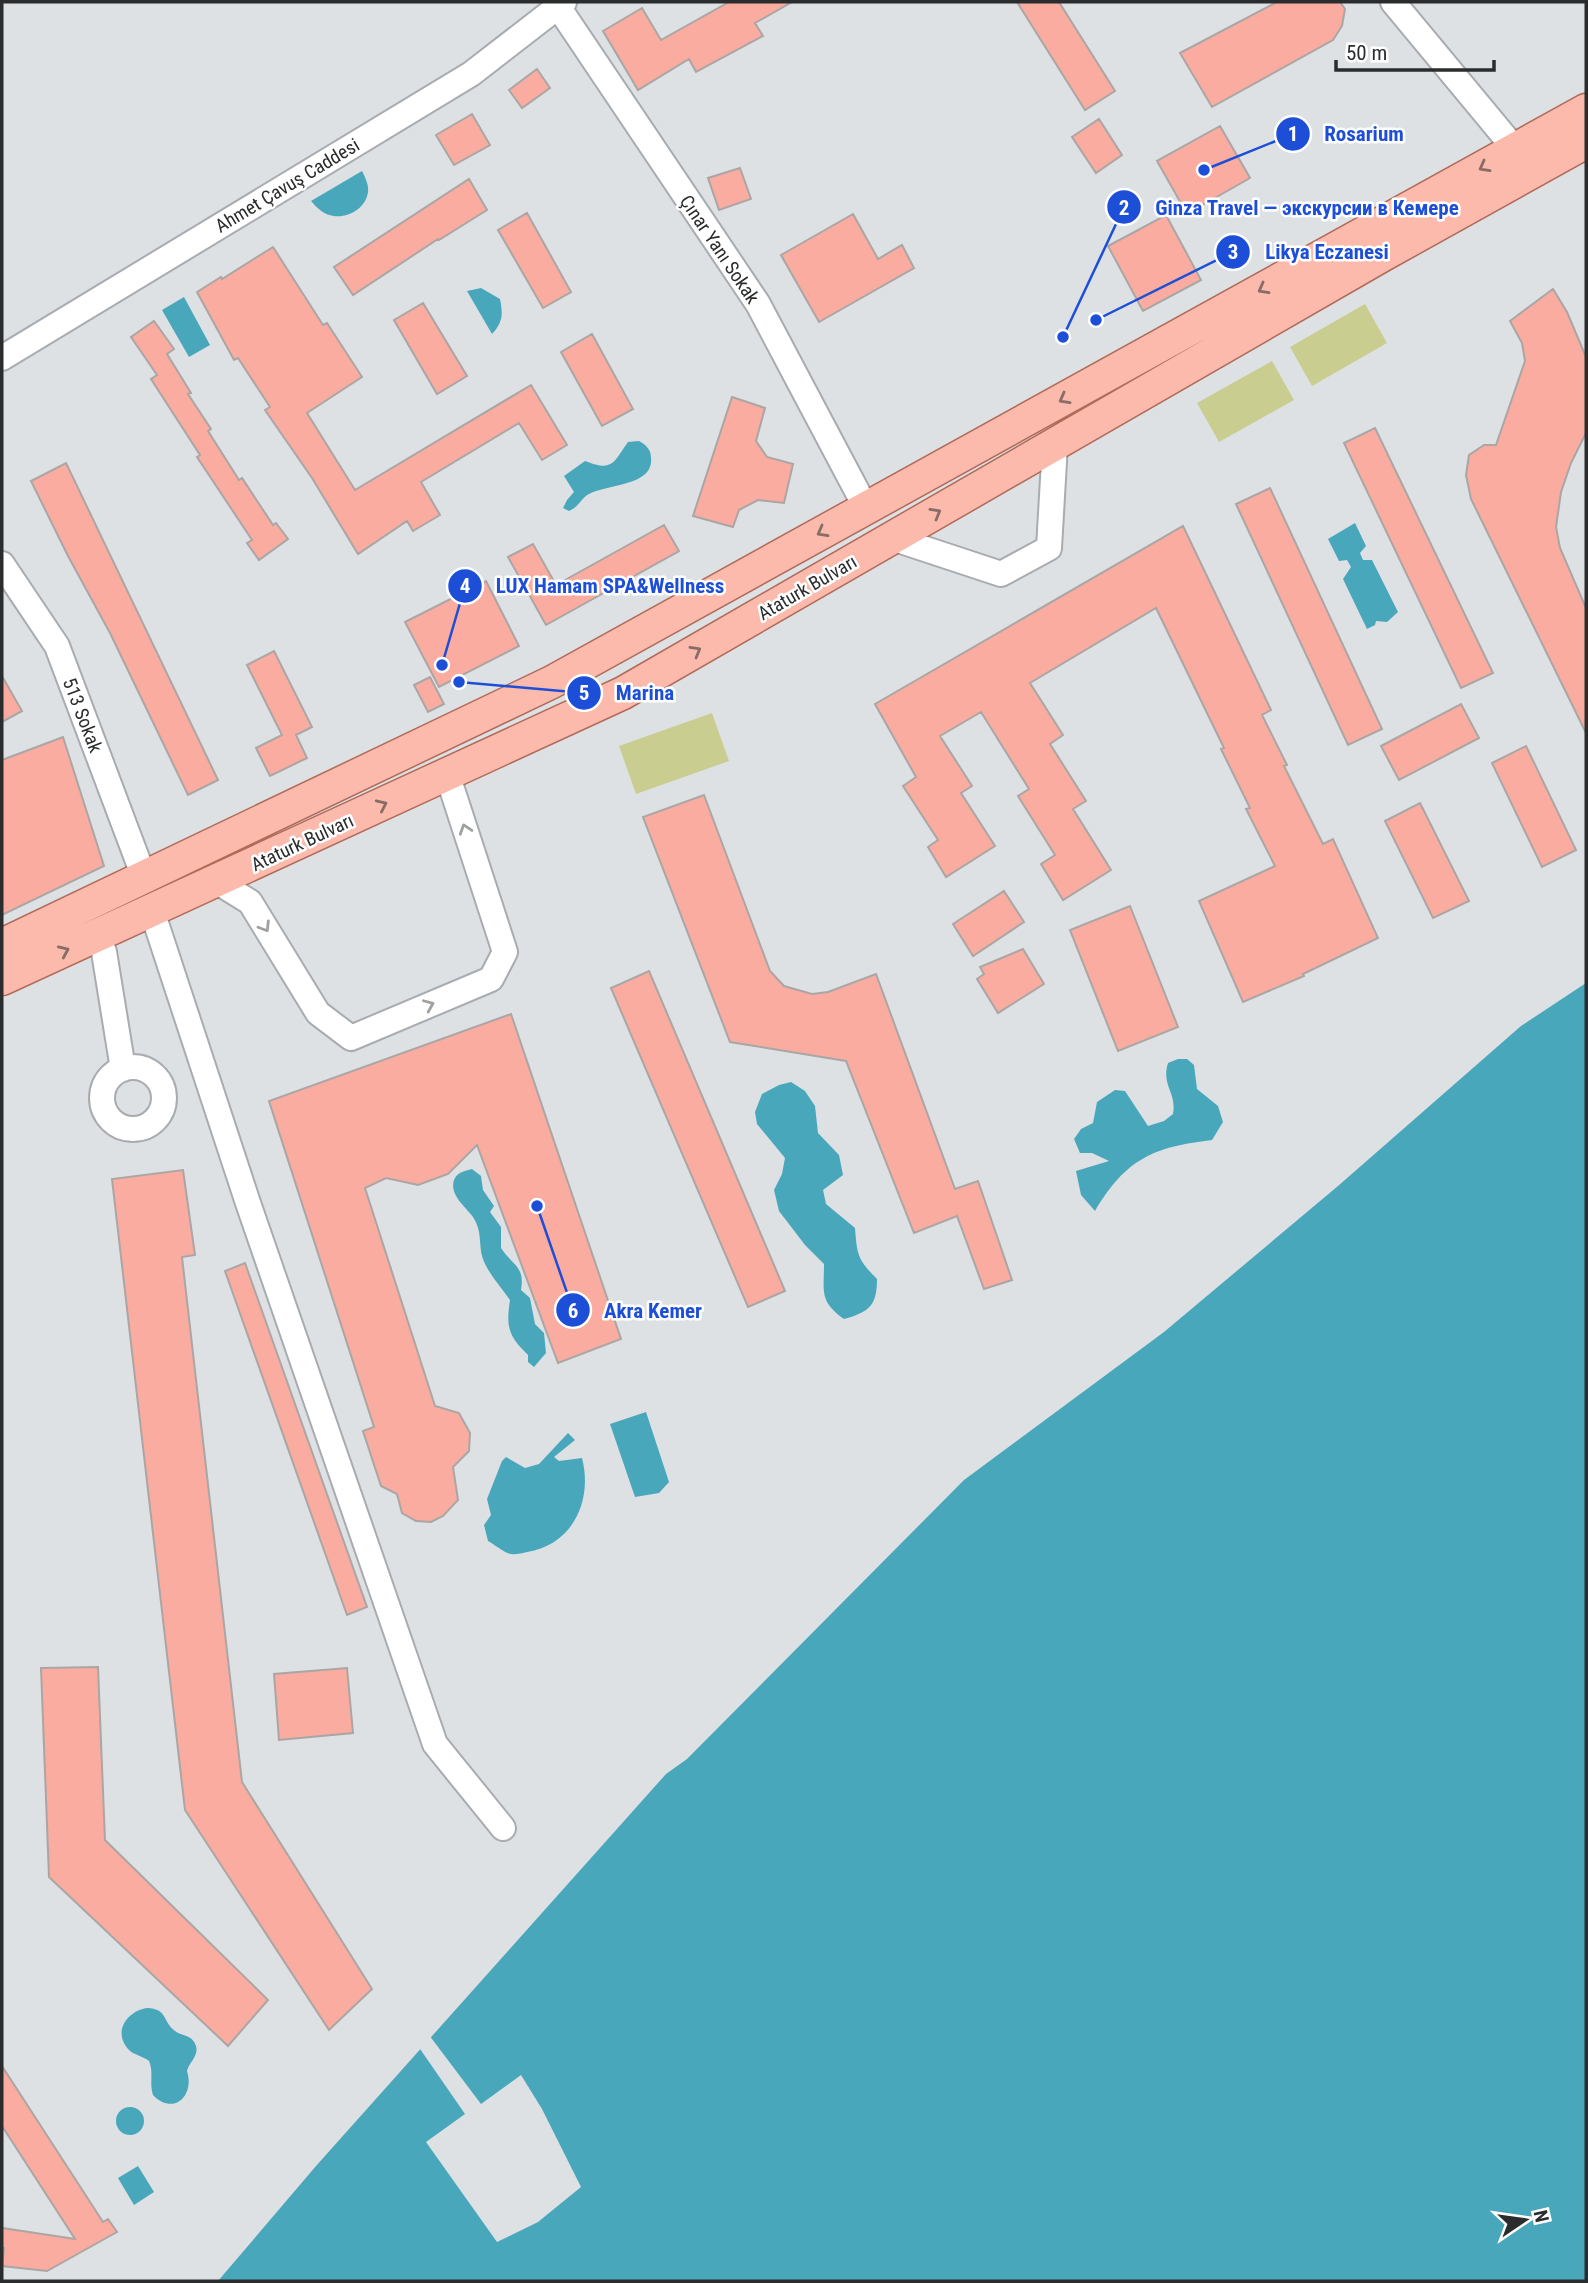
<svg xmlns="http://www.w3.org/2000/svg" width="1588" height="2283" font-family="'Roboto Condensed',sans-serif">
<rect width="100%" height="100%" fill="#dde1e4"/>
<path fill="#c9ce90" d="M 1365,304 L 1387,343 L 1312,386 L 1290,347 Z
M 1272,361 L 1294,400 L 1219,442 L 1197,403 Z
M 712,713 L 729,761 L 636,794 L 619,746 Z"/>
<path fill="#49a7bc" d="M 362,171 C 365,177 369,185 368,192 C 366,208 349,218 334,216 C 324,215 317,208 311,201 Z
M 481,288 L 500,299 C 503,314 503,322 492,334 L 467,291 Z
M 184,297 L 210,345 L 189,357 L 162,310 Z
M 639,441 C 646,445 651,449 651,458 C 654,486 608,484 589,494 C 581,498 579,507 569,511 L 563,508 L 567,500 L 574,492 L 564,476 L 585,461 C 613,472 613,463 628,442 Z
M 1355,523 L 1366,546 L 1360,553 L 1363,560 L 1372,560 L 1398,612 L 1387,622 L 1376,621 L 1375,625 L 1367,629 L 1343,579 L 1351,567 L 1347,560 L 1339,561 L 1328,539 Z
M 1586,983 L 1586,2281 L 218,2281 L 316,2166 L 666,1774 L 687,1759 L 964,1480 L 1164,1332 L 1338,1186 L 1521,1026 Z
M 1178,1059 L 1187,1059 L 1194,1065 L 1197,1089 L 1218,1106 L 1223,1122 L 1212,1140 C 1153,1147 1126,1159 1095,1211 L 1081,1195 L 1076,1171 L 1109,1161 L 1092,1153 L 1080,1153 L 1074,1139 L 1081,1129 L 1093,1123 L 1097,1102 L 1115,1090 L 1125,1091 L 1148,1126 L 1164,1121 L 1173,1114 C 1177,1092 1161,1086 1168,1063 Z
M 791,1082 L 805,1091 L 815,1106 L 818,1133 L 839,1155 L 843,1175 L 823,1190 L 826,1204 L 855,1228 C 857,1255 858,1260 877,1279 C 877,1306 869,1312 844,1319 C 819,1301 824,1292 824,1264 L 805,1245 L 779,1211 L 774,1190 L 782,1174 L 785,1158 L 757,1124 L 755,1112 L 762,1094 L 779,1085 Z
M 472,1169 L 481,1176 L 483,1190 L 494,1206 L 490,1212 L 501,1227 L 501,1248 C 513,1266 525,1266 521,1290 L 530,1298 L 535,1324 L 544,1333 L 546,1353 L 534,1367 L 528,1362 L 528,1355 C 508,1336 506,1327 510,1300 C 501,1287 488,1273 483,1259 C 478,1244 483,1233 473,1217 C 466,1207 449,1195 454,1180 C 457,1172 465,1171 472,1169 Z
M 646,1412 L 669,1482 L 659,1493 L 635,1497 L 610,1424 Z
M 568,1433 L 575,1440 L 554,1457 L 559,1461 L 582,1458 C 593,1500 573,1545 527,1552 C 523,1553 515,1555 511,1554 C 504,1553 494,1544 488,1541 L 484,1525 L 491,1515 L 487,1499 L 502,1461 L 506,1457 L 525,1468 L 539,1464 Z
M 147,2008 C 168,2009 162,2021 175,2031 C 183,2037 192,2034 196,2046 C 199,2056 189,2062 187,2071 C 195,2096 173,2116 153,2095 C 149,2083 154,2073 149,2061 C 143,2056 134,2055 129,2050 C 112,2032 127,2011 147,2008 Z
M116 2121a14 14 0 1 1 28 0a14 14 0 1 1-28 0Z
M 138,2166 L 154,2192 L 134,2205 L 118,2178 Z"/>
<path fill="#dde1e4" d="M 429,2035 L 481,2104 L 521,2075 L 542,2109 L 581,2187 L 538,2222 L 497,2242 L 426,2142 L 465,2114 L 418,2046 Z"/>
<path fill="#f9ac9f" stroke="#aba6a5" stroke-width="2" d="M 729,2 L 792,2 L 755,23 L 763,36 L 696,72 L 689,59 L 638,90 L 603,31 L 642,8 L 661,40 Z
M 1017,2 L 1059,2 L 1115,91 L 1085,110 Z
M 1277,2 L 1340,2 L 1345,9 L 1342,26 L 1333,40 L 1212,107 L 1180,53 Z
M 537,69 L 550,88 L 522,108 L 509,90 Z
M 472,114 L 490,145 L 454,165 L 436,135 Z
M 1099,119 L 1122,155 L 1096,173 L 1072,137 Z
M 1220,126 L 1250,178 L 1187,214 L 1157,161 Z
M 740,168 L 751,199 L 719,210 L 708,178 Z
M 469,179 L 487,210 L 439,240 L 438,239 L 353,295 L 334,267 Z
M 527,213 L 571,292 L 543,308 L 498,230 Z
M 853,214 L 878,259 L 902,245 L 914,268 L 819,322 L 781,255 Z
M 1166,215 L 1201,280 L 1143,311 L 1108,246 Z
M 273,247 L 323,325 L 327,323 L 362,377 L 307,413 L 355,490 L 531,385 L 567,445 L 542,460 L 519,423 L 421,482 L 440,515 L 413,531 L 407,521 L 358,554 L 312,478 L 265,410 L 270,407 L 238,358 L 234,360 L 197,292 L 221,277 L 222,279 Z
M 1553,289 L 1567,312 L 1586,357 L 1586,433 L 1571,463 L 1561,492 L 1556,527 L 1560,548 L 1586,608 L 1586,733 L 1471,499 L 1466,475 L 1469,455 L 1484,445 L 1496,445 L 1525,361 L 1522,343 L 1510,321 Z
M 423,303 L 467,376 L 437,394 L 394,320 Z
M 154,321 L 174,349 L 167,354 L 191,393 L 188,394 L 211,429 L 208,431 L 239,480 L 242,478 L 273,525 L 276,523 L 288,539 L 259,560 L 247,543 L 252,540 L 197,457 L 200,455 L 151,379 L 157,375 L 131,337 Z
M 592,334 L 633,409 L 602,426 L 561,352 Z
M 732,397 L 765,408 L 756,441 L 767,457 L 793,464 L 784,503 L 758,500 L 739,510 L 733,527 L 693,516 Z
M 1375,428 L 1493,673 L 1461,688 L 1344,443 Z
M 66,463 L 218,780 L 188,795 L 110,633 L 68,556 L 31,481 Z
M 1270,488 L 1382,729 L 1348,745 L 1236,504 Z
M 664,525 L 679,551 L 546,625 L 508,557 L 533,544 L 556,585 Z
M 1183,526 L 1271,710 L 1262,715 L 1287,765 L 1284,766 L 1323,844 L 1333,839 L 1378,938 L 1303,974 L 1304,976 L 1243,1002 L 1199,901 L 1275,866 L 1246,809 L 1250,808 L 1221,749 L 1224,748 L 1156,608 L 1030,683 L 1063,735 L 1050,744 L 1086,801 L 1073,809 L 1111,870 L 1063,900 L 1041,864 L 1055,855 L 1018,796 L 1029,789 L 981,712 L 940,736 L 972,786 L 961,793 L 995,846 L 946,877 L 928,847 L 938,840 L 903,786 L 916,777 L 875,704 Z
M 486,581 L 519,646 L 439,687 L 405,622 Z
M 274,651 L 312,727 L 296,735 L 307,758 L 270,776 L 256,748 L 282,735 L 247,665 Z
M 2,676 L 22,711 L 2,722 Z
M 430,677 L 444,704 L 428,712 L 414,685 Z
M 1461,704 L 1479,738 L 1399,780 L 1381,746 Z
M 63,737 L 104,866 L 2,915 L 2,760 Z
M 1526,746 L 1576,850 L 1542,867 L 1492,763 Z
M 704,795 L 770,971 L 784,986 L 812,994 L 828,992 L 876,974 L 955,1189 L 978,1181 L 1012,1280 L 984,1289 L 957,1216 L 914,1233 L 846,1061 L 730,1042 L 643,817 Z
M 1420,803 L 1469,901 L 1433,918 L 1385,821 Z
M 1004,891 L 1024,922 L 973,956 L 953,924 Z
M 1130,906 L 1178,1027 L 1118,1051 L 1070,930 Z
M 1023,949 L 1044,984 L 998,1013 L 977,979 L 984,974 L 980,967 Z
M 649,971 L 785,1291 L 748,1307 L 611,988 Z
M 511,1014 L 621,1339 L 558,1363 L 477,1145 L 448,1174 L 418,1185 L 386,1178 L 365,1188 L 435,1406 L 459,1413 L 470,1433 L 469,1451 L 453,1467 L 458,1500 L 443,1516 L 431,1522 L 416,1521 L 402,1513 L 397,1494 L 381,1486 L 363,1431 L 374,1427 L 269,1101 Z
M 183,1170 L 195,1255 L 182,1257 L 242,1782 L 372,1989 L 329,2030 L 185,1810 L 112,1179 Z
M 245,1263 L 367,1607 L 347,1615 L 225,1271 Z
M 98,1667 L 105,1840 L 268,2000 L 228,2046 L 49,1877 L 41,1668 Z
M 347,1668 L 353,1733 L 279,1740 L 274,1674 Z
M 2,2066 L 103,2222 L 108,2219 L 117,2232 L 47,2271 L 2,2266 L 4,2248 L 2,2248 L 2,2228 L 75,2239 L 2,2126 Z"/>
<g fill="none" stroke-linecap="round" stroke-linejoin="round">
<g stroke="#a8acb0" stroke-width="28">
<path id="minor" d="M 555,2 L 758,304 L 866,508
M 1393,2 L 1515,149
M 2,358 L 471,74 L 564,2
M 892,538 L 1001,574 L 1049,548 L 1055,444
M 2,564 L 57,646 L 144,877
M 216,881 L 250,902 L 318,1013 L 351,1038 L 491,979 L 505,952 L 451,786 L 450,773
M 152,911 L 248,1203 L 435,1744 L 503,1828
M 98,936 L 104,952 L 123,1069
M102 1098a31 31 0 1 1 62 0a31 31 0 1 1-62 0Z"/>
</g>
<g stroke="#b06a5a" stroke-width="35">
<path id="major" d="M 2,945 L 552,682 L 1586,110
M 2,979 L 623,693 L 1383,255 L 1586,142"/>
</g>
<use href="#minor" stroke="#fff" stroke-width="24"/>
<use href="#major" stroke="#fbbaab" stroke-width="32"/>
</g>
<defs><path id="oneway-chevron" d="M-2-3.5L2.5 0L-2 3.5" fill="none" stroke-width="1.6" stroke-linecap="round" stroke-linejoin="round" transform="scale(1.75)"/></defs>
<g stroke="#886c66">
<use href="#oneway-chevron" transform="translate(1484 167) rotate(151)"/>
<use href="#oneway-chevron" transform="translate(1263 289) rotate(151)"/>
<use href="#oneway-chevron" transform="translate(1064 399) rotate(151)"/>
<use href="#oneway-chevron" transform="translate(936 513) rotate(-30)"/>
<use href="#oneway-chevron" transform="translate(822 532) rotate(151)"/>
<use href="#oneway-chevron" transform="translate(696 651) rotate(-30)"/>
<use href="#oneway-chevron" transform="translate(382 805) rotate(-25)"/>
<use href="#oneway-chevron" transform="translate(64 951) rotate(-24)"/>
</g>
<g stroke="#9fa0a0">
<use href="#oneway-chevron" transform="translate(465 829) rotate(-108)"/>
<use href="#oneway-chevron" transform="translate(265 927) rotate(58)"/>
<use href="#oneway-chevron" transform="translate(429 1005) rotate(-23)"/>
</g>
<g text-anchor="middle" stroke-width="5" stroke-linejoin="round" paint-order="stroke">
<g font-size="19" fill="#2a2c2d" stroke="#fff">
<text transform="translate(287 185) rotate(-31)" y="7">Ahmet Çavuş Caddesi</text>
<text transform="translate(720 249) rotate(56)" y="7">Çınar Yanı Sokak</text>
<text transform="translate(807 587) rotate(-30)" y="7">Ataturk Bulvarı</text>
<text transform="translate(83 715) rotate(69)" y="7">513 Sokak</text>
<text transform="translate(302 842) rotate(-25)" y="7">Ataturk Bulvarı</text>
</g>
</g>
<path fill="none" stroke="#1d4ed8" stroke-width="2.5" d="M1204 170L1293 134M1063 337L1124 207M1096 320L1233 252M442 665L465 586M459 682L584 693M537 1206L573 1310"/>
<g fill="#1d4ed8" stroke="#fff" stroke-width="2.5">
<circle cx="1204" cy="170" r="7"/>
<circle cx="1063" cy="337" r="7"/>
<circle cx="1096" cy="320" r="7"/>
<circle cx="442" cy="665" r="7"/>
<circle cx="459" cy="682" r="7"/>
<circle cx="537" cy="1206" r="7"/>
<circle cx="1293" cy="134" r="18"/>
<circle cx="1124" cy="207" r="18"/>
<circle cx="1233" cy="252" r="18"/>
<circle cx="465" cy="586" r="18"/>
<circle cx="584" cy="693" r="18"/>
<circle cx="573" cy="1310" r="18"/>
</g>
<g font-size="21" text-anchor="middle" font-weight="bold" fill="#fff">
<text x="1293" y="141">1</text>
<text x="1124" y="215">2</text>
<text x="1233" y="259">3</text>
<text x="465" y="593">4</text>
<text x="584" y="700">5</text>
<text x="573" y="1318">6</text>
</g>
<g font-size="21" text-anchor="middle" font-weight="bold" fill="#1d4ed8" stroke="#fff" stroke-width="5" stroke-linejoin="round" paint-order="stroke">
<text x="1364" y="141">Rosarium</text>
<text x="1307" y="215">Ginza Travel — экскурсии в Кемере</text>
<text x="1327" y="259">Likya Eczanesi</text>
<text x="610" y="593">LUX Hamam SPA&amp;Wellness</text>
<text x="645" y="700">Marina</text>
<text x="653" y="1318">Akra Kemer</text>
</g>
<rect width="1588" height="2283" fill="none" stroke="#2a2c2d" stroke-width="7"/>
<g transform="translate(1525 2220) rotate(77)" stroke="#ffffff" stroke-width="5" paint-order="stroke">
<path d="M0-5L12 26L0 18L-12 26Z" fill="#2a2c2d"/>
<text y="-10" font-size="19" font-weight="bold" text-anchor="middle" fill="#2a2c2d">N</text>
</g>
<path d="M1336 60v10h158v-10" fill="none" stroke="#2a2c2d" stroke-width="3.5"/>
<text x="1346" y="60" font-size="21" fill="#2a2c2d" stroke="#ffffff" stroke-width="5" paint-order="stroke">50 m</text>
</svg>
